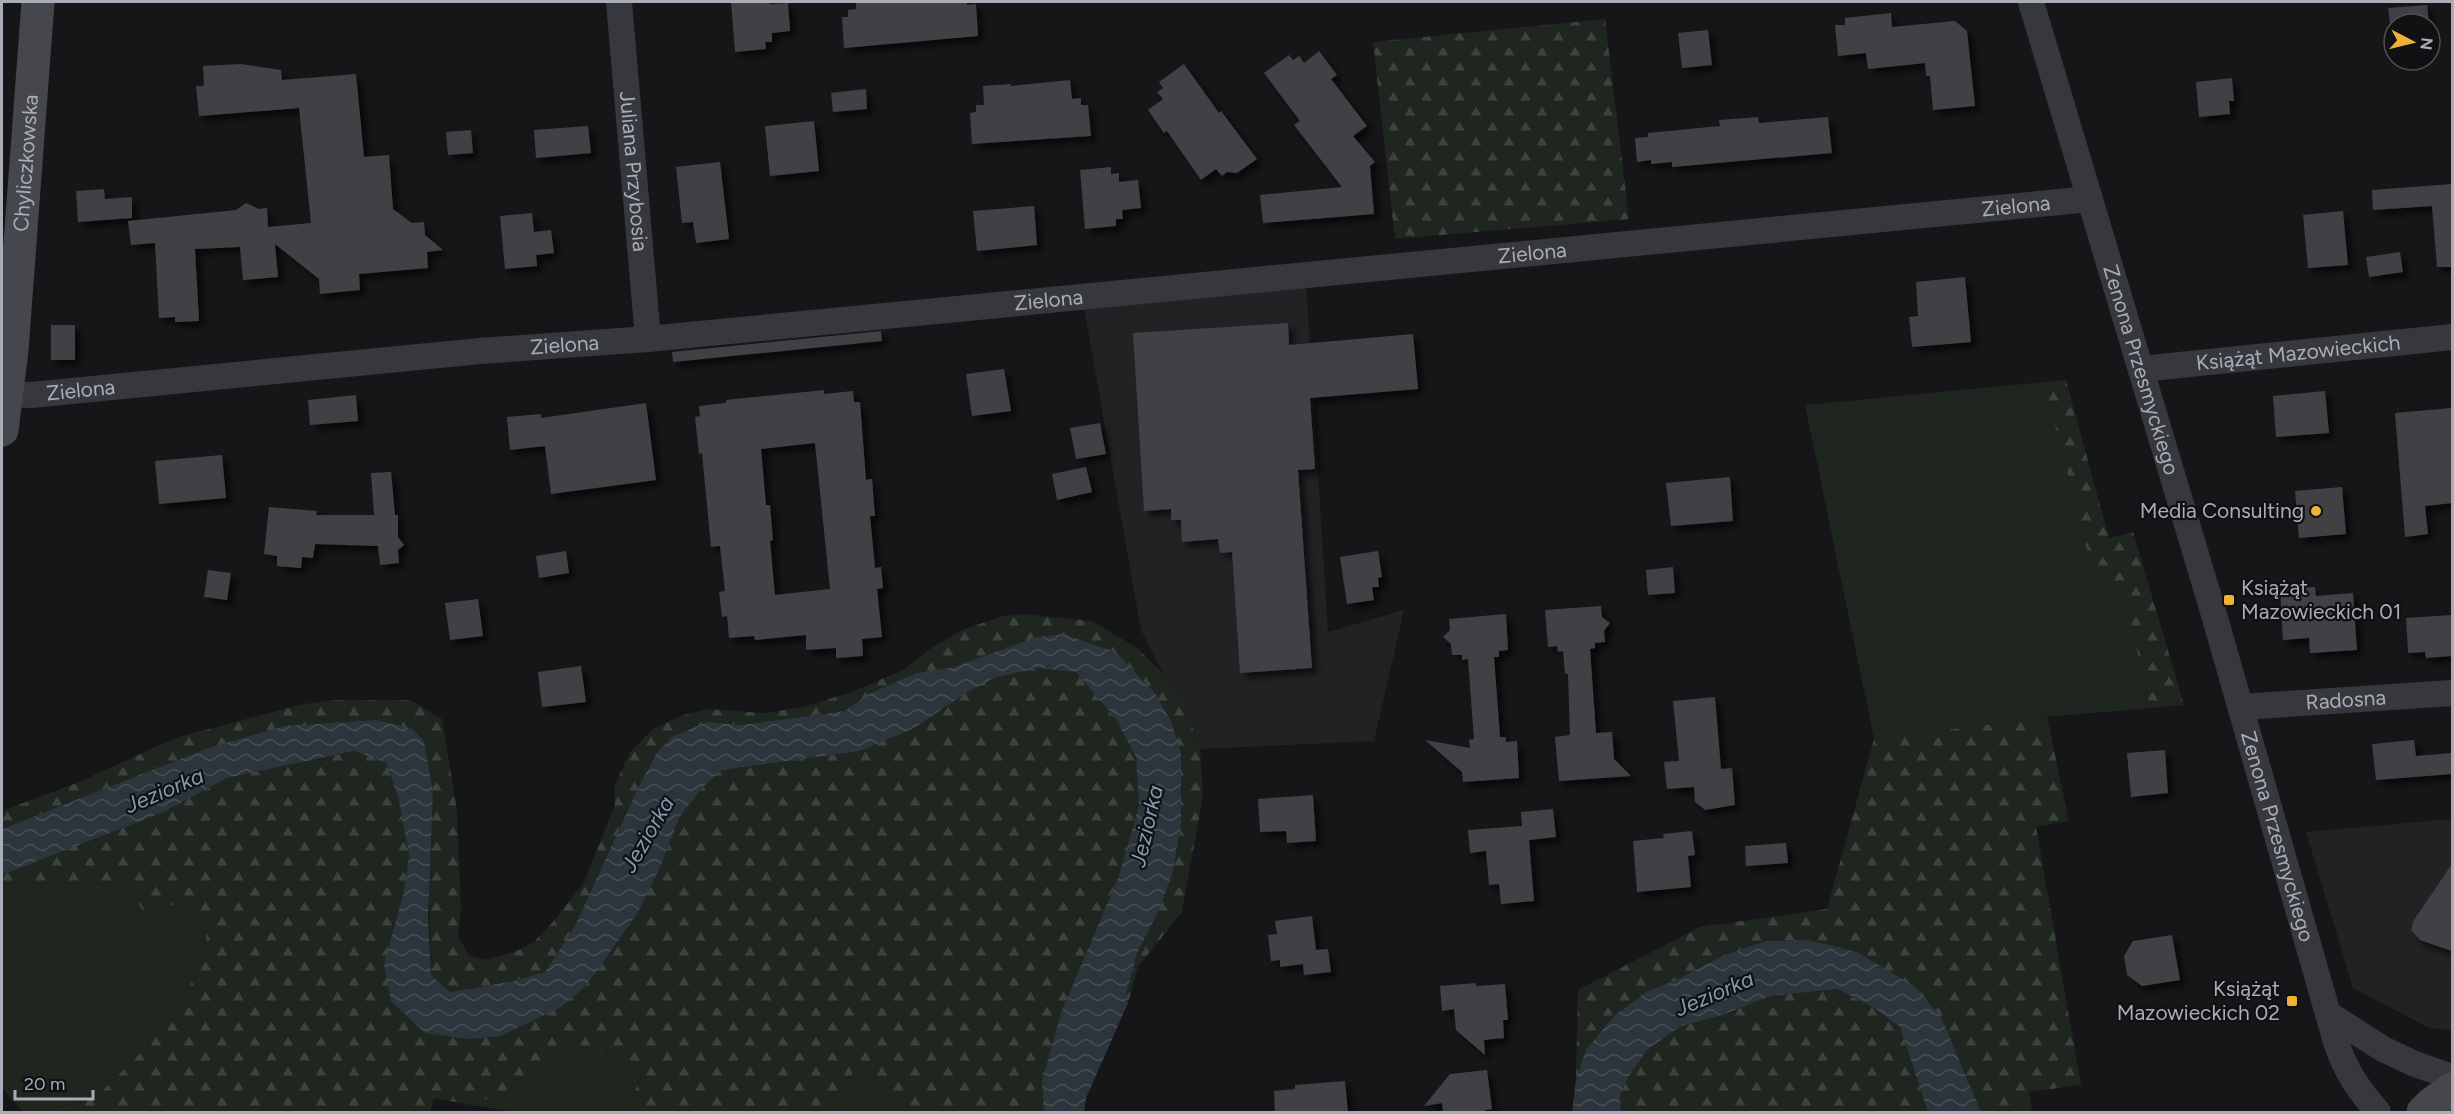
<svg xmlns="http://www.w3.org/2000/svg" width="2454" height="1114" font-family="Figtree,sans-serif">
<defs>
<pattern id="forest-firs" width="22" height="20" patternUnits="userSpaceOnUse" patternTransform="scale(1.5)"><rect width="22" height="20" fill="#1e261f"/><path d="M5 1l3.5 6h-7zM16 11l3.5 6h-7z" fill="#3c433d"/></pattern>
<pattern id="water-waves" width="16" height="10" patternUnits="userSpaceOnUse" patternTransform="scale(1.5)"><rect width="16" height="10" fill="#2c353c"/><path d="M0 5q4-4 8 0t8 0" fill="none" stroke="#485056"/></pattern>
<filter id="shadow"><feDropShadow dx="5.5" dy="5.5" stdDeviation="3" flood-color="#0009"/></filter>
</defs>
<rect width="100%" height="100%" fill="#161618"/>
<path fill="#222225" d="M 1306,281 L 1328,632 L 1404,610 L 1374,741 L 1200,749 L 1184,702 L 1164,675 L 1141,630 L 1083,302 Z
M 2452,819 L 2452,1030 L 2429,1028 L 2353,988 L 2306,832 Z"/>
<path fill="#1e261f" d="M 2044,382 L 2092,568 C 2102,577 2113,579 2123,589 L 2150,708 L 2047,717 L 1874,739 L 1805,405 Z
M 35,883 L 128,884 L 188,902 L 207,925 L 204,963 L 155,1039 L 99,1094 L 47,1112 L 23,1112 L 2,1088 L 2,895 Z
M 574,1043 L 644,1069 L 626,1112 L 515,1112 L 471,1105 L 521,1086 Z
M 853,1072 L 916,1112 L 832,1112 Z"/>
<path fill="url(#forest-firs)" d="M 1605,19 L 1629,219 L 1395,239 L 1373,42 Z
M 2066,380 L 2109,538 L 2133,532 L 2184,705 L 2150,708 L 2123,589 C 2113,579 2102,577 2092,569 L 2044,382 Z
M 1022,614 L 1092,621 L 1137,648 L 1164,675 L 1184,702 L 1200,749 L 1203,796 L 1182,912 L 1138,967 L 1128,1003 L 1125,999 L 1137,953 L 1159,910 L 1172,875 L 1181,826 L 1181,752 L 1154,692 L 1116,652 L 1063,634 L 1037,637 L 954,667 L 916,673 L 869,694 L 845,711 L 741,725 L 707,722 L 656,754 L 638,788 L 574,928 L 545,972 L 513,981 L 449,992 L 431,975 L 424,743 L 208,748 L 2,829 L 2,811 L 82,781 L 175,738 L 299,705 L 330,700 L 411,700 L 442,719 L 457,810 L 461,910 L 458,937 L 469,955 L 485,960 L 519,950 L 534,942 L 552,923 L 583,884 L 615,805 L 614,787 L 630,752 L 653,729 L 681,716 L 707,709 L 765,713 L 803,707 L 852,692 L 903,670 L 933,647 L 964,629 L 1004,616 Z
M 1038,668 L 1076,672 L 1115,718 L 1136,757 L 1139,806 L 1118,878 L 1061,1014 L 1042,1081 L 1044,1112 L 916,1112 L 853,1072 L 832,1112 L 626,1112 L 644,1069 L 574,1043 L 521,1086 L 471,1105 L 434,1098 L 430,1112 L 47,1112 L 99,1094 L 155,1039 L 204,963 L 207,925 L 188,902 L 142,910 L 128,884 L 35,883 L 2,895 L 2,875 L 166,811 L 227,778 L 354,751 L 386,763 L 398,797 L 409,855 L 403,896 L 391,1001 L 586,986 L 637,914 L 659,870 L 680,816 L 703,787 L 722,770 L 860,751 L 994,678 Z
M 2047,717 L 2069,821 L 2036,827 L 2081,1085 L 2029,1092 L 2032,1112 L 1981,1112 L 1960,1066 L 1808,940 L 1765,941 L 1722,956 L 1676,980 L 1648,991 L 1576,1079 L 1578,990 L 1700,927 L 1827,909 L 1874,739 Z
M 1837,989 L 1873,1007 L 1900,1027 L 1928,1112 L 1621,1112 L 1620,1097 L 1628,1077 L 1648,1049 L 1681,1026 L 1722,1015 L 1771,996 Z"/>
<path fill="url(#water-waves)" d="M 1063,634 L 1116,652 L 1154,692 L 1170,719 L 1181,752 L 1181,826 L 1172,875 L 1159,910 L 1137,953 L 1125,999 L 1128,1003 L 1086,1098 L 1084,1112 L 1044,1112 L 1042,1081 L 1061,1013 L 1118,878 L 1139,806 L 1136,757 L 1115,718 L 1076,672 L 1038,668 L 994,678 L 961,696 L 914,728 L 860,751 L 722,770 L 703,787 L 680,816 L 659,870 L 637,914 L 586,986 L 561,1007 L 501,1036 L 469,1039 L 425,1033 L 391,1001 L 384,964 L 403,896 L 409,855 L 398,797 L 386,763 L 354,751 L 227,778 L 166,811 L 2,875 L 2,829 L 208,748 L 285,726 L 377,720 L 413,729 L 424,743 L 433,791 L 428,918 L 431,975 L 450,992 L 513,981 L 545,972 L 574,928 L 638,788 L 656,754 L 672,737 L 707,722 L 741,725 L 845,711 L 869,694 L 916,673 L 954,667 L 1037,637 Z
M 1808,940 L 1857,952 L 1915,987 L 1941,1017 L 1981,1112 L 1928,1112 L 1900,1027 L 1873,1007 L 1837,989 L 1771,996 L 1722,1015 L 1681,1026 L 1648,1049 L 1628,1077 L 1620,1097 L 1621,1112 L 1572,1112 L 1576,1079 L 1586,1050 L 1615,1015 L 1648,991 L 1676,980 L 1722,956 L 1765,941 Z"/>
<path fill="#404145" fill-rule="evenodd" filter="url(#shadow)" d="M 731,2 L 769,2 L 770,4 L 788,3 L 790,31 L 772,33 L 772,42 L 765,42 L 766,49 L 735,52 Z
M 856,2 L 967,2 L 967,5 L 976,4 L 978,36 L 844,48 L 842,17 L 848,17 L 848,10 L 856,9 Z
M 2427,5 L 2429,24 L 2394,24 L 2394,38 L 2392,38 L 2388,8 Z
M 1891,13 L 1892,27 L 1955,21 L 1967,31 L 1975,106 L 1933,110 L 1930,76 L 1926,76 L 1925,63 L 1868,69 L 1866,53 L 1838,56 L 1835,25 L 1845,25 L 1845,18 Z
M 1708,30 L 1712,65 L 1682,68 L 1678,33 Z
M 1319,51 L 1337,75 L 1331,79 L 1367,126 L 1353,136 L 1375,162 L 1370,166 L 1374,214 L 1263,223 L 1260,195 L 1342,187 L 1294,125 L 1300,121 L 1264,73 L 1289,55 L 1293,60 L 1299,56 L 1304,63 Z
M 241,64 L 281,70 L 282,80 L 356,74 L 364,157 L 389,155 L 393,209 L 412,223 L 424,222 L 425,235 L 443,250 L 427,252 L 428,268 L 359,274 L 360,290 L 320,294 L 319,279 L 275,244 L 278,277 L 243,280 L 240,247 L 195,249 L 199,321 L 175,322 L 175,317 L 159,318 L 155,243 L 131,245 L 128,221 L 236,210 L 246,203 L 259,209 L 267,208 L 268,227 L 311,223 L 299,108 L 199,116 L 196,86 L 204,86 L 203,66 Z
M 1184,64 L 1219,113 L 1221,111 L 1257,159 L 1237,173 L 1227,172 L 1222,176 L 1216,169 L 1201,180 L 1167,131 L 1164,133 L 1148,110 L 1163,99 L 1157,92 L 1163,88 L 1159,82 Z
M 2232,78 L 2234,101 L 2229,101 L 2230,114 L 2199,117 L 2196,82 Z
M 1070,80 L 1072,99 L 1081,98 L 1081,105 L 1088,105 L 1091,136 L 972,144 L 970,113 L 976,112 L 976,105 L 984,105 L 983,86 L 1011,84 L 1011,86 Z
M 866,89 L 867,109 L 833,112 L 831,93 Z
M 1758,117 L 1759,123 L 1828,117 L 1832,153 L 1672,167 L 1672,162 L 1651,164 L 1651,160 L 1637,162 L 1635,138 L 1648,137 L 1648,133 L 1720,126 L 1719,120 Z
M 814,121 L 819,171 L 770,176 L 765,126 Z
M 588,126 L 591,153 L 536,158 L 534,130 Z
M 471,130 L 473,153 L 448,155 L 446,132 Z
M 720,162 L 729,239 L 696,243 L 693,222 L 682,223 L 676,167 Z
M 1111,167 L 1111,174 L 1119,173 L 1119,182 L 1138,180 L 1141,208 L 1122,210 L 1123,219 L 1116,219 L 1116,226 L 1085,229 L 1080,170 Z
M 2452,184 L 2452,267 L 2437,267 L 2432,206 L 2373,210 L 2372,190 Z
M 104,189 L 105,199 L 132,197 L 132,218 L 78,222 L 76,191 Z
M 1034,206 L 1037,245 L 977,251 L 973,211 Z
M 2343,211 L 2348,265 L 2308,268 L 2303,215 Z
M 532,213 L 534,232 L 551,230 L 554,253 L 536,255 L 537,266 L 505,269 L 500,216 Z
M 2400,252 L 2403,272 L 2369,277 L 2366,257 Z
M 1965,277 L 1971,342 L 1912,347 L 1909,317 L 1918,316 L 1916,282 Z
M 1288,323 L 1289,345 L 1413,334 L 1418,389 L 1310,398 L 1315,469 L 1298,470 L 1312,668 L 1240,673 L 1232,552 L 1220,553 L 1218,539 L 1182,542 L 1181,520 L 1171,520 L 1171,509 L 1144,511 L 1133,333 Z
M 51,325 L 75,325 L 75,360 L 51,360 Z
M 881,331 L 882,341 L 673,362 L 672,352 Z
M 1004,369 L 1011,411 L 972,416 L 966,374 Z
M 824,390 L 824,394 L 853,391 L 854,402 L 860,402 L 866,480 L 872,479 L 875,516 L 870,516 L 875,568 L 881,567 L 883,588 L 877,589 L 882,637 L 862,639 L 863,656 L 836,658 L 836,648 L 806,650 L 806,635 L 755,640 L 754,636 L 729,638 L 727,616 L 722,617 L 719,592 L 725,591 L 720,546 L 711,547 L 702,453 L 699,454 L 695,417 L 700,416 L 699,406 L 726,403 L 726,400 ZM 815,443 L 830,589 L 775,595 L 770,541 L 773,540 L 770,505 L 766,505 L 761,449 Z
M 2325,391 L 2329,433 L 2276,437 L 2273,396 Z
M 356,395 L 358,421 L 310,425 L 308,400 Z
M 646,403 L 656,480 L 551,494 L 545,446 L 510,450 L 507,417 L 541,414 L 541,418 Z
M 2452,408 L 2452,503 L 2425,506 L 2428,534 L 2405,537 L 2395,413 Z
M 1100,423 L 1106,454 L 1076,459 L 1070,428 Z
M 222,455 L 226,498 L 159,504 L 155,461 Z
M 1086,467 L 1092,492 L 1057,500 L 1052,474 Z
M 391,472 L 395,515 L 398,515 L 398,537 L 404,545 L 398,550 L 399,563 L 380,565 L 378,546 L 315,544 L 313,558 L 302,557 L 301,568 L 277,566 L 277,556 L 264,554 L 269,507 L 317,511 L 316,515 L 374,515 L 371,473 Z
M 1730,477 L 1733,521 L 1671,526 L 1666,483 Z
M 2342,487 L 2346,534 L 2299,538 L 2295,491 Z
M 566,551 L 569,573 L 539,578 L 536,556 Z
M 1378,551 L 1382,577 L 1378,578 L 1379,587 L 1372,587 L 1374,600 L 1347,604 L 1340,557 Z
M 1673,567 L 1675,593 L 1648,595 L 1646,570 Z
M 208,570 L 231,573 L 227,600 L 204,597 Z
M 2315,587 L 2316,596 L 2353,593 L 2357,650 L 2310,653 L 2309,638 L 2283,640 L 2280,589 Z
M 478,599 L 483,636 L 450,640 L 445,603 Z
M 1601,606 L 1602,617 L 1610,623 L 1604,631 L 1605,642 L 1595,643 L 1595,648 L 1590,649 L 1596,733 L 1612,732 L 1614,759 L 1631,776 L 1559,781 L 1555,737 L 1570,735 L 1568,674 L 1565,674 L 1563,651 L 1558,652 L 1557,646 L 1548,647 L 1545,610 Z
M 1506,614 L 1508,650 L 1499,651 L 1499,657 L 1494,657 L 1500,737 L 1506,737 L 1506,742 L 1517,741 L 1519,778 L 1463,782 L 1462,772 L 1425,740 L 1470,748 L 1469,740 L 1474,739 L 1468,659 L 1462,660 L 1462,655 L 1452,655 L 1451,644 L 1443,637 L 1450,630 L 1449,619 Z
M 2452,615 L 2452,656 L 2426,658 L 2425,652 L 2408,653 L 2406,618 Z
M 581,666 L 586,702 L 542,707 L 538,672 Z
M 1715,697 L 1721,769 L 1732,768 L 1735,805 L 1705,810 L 1695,802 L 1694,787 L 1667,789 L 1664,762 L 1679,761 L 1673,701 Z
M 2414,740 L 2416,756 L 2452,753 L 2452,774 L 2376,780 L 2372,744 Z
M 2165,750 L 2168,793 L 2131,797 L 2127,753 Z
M 1313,795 L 1316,841 L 1287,843 L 1286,831 L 1260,832 L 1258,799 Z
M 1553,809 L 1556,837 L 1529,840 L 1534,901 L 1501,904 L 1499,884 L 1489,885 L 1486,851 L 1470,853 L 1468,830 L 1522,826 L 1521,812 Z
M 1692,831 L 1695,855 L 1688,856 L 1691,887 L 1637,892 L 1633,841 L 1664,838 L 1663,834 Z
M 1786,843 L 1788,863 L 1746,866 L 1745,846 Z
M 2452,864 L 2452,951 L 2420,940 L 2411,930 L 2414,920 Z
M 1312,916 L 1316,950 L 1328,949 L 1331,972 L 1304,975 L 1303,964 L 1280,967 L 1280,960 L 1271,961 L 1268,935 L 1277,934 L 1275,921 Z
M 2172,935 L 2180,980 L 2142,986 L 2127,975 L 2124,956 L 2133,941 Z
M 1476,983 L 1476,986 L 1505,984 L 1508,1020 L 1503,1020 L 1504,1038 L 1484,1040 L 1485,1055 L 1456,1030 L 1454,1009 L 1442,1011 L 1440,986 Z
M 1487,1070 L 1492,1109 L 1486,1110 L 1486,1113 L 1443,1113 L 1442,1103 L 1424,1106 L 1450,1074 Z
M 1345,1081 L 1348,1113 L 1275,1113 L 1274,1091 L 1295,1089 L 1295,1085 Z"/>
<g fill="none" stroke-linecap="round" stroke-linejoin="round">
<g stroke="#37383d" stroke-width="26">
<path id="s1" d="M 619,2 L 648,339"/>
<path id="s2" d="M 2031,2 L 2215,618 L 2336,1042 C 2346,1072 2358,1089 2378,1112"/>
<path id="s3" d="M 2141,369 L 2452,337"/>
<path id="s4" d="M 6,394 L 31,395 L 480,351 L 648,339 L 2090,199"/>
<path id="s5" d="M 2241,707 L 2452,693"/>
<path d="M 2330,1015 L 2383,1049 L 2415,1064 L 2452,1077"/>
</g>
<g stroke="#45474d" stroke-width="33">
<path id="s6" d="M 2,430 L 12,350 L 38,2"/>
<path d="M 2423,1112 L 2432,1103 L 2452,1089"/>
</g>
</g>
<g fill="#f2b134" stroke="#111113" stroke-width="2">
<circle cx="2316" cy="511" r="6"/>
<rect x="2223" y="594" width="12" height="12" rx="3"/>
<rect x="2286" y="995" width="12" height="12" rx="3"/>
</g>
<g text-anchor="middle" stroke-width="4.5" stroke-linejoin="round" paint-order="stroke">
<g font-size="21" fill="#a8adb8" stroke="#111113">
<text dy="7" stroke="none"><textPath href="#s6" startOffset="268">Chyliczkowska</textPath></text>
<text dy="7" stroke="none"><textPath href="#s1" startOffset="170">Juliana Przybosia</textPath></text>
<text dy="7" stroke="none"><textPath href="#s4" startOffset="2019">Zielona</textPath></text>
<text dy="7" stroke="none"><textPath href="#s4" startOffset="1533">Zielona</textPath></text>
<text dy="7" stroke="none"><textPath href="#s4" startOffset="1047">Zielona</textPath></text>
<text dy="7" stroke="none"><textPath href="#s4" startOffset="561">Zielona</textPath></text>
<text dy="7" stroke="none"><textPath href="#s3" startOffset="158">Książąt Mazowieckich</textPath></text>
<text dy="7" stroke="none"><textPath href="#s2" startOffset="384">Zenona Przesmyckiego</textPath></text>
<text dy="7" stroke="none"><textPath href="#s4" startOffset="75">Zielona</textPath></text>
<text dy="7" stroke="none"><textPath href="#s5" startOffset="105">Radosna</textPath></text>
<text dy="7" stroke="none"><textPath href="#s2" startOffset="870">Zenona Przesmyckiego</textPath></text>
</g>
<g font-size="21" fill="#a8adb8" stroke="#111113" text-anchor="end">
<text x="2304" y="518">Media Consulting</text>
<text x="2241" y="595" text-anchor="start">Książąt<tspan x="2241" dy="24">Mazowieckich 01</tspan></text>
<text x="2280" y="996">Książąt<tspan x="2280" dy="24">Mazowieckich 02</tspan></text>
</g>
<g font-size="22" font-style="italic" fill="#7f9bb3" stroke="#111113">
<text transform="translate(164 790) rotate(-23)" y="8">Jeziorka</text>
<text transform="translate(1146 826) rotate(-77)" y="8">Jeziorka</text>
<text transform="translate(647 834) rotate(-60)" y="8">Jeziorka</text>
<text transform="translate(1714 993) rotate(-23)" y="8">Jeziorka</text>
</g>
</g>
<rect width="2454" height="1114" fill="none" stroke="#a8adb8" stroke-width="6"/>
<g transform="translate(2412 42) rotate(97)"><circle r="28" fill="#111113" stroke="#4d4f55" stroke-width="1.5"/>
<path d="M0-4.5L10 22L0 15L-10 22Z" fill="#f2b134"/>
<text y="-9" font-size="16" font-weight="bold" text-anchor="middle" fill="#a8adb8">N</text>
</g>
<path d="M15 1090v9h78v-9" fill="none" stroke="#a8adb8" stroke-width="3"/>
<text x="24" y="1090" font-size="18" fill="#a8adb8" stroke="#111113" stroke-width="4.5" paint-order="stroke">20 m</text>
</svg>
